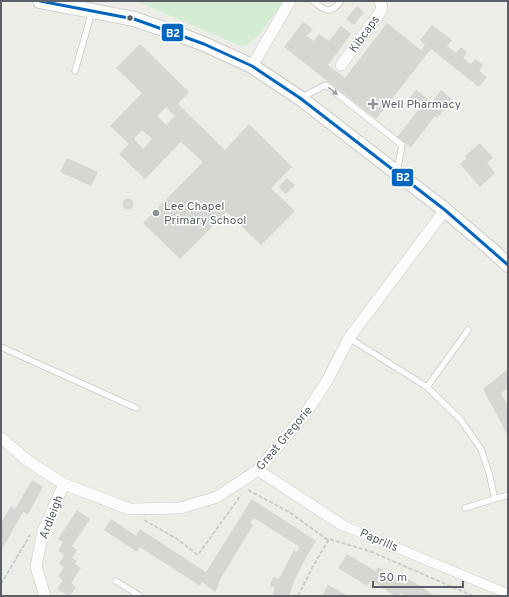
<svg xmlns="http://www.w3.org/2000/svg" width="509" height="597" font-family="Overpass,sans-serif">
<rect width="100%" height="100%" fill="#edede7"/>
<path fill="#d4ebd4" d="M 136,1 L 284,1 L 258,36 L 243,47 Z"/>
<path fill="#d6d6d2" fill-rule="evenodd" d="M 357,6 L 364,12 L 354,25 L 346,19 Z
M 303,22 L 313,29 L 307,36 L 314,41 L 319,34 L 329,41 L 341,26 L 351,34 L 328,65 L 345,78 L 387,23 L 421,50 L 425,45 L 420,40 L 432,25 L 452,40 L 447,46 L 456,53 L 461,47 L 467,52 L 463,58 L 471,64 L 475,59 L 483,65 L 479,71 L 487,77 L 479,87 L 431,49 L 376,119 L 284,47 Z
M 140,44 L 189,92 L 178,104 L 225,150 L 249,124 L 292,167 L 271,188 L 295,211 L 261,245 L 227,212 L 180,259 L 143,223 L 203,162 L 181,142 L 145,179 L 119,154 L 129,144 L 110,126 L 142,93 L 116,68 ZM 166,107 L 175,116 L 166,125 L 157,116 ZM 142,130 L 152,139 L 143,149 L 134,139 Z
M 416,90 L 432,102 L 441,90 L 452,99 L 437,118 L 435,116 L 411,147 L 397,137 L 419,109 L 412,104 L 415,101 L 410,97 Z
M 480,143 L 493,158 L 487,163 L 495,173 L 480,187 L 460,164 L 467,158 L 465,156 Z
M 67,158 L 98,172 L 91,186 L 60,172 Z
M 287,178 L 295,185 L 286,194 L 278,187 Z
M122.5 204a5.5 5.5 0 1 1 11 0a5.5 5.5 0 1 1-11 0Z
M 508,369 L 508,388 L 501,393 L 508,406 L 508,436 L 483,389 Z
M 32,480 L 43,487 L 28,514 L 23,512 L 1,551 L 1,523 L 11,506 L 15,509 Z
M 252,499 L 316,541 L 305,559 L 295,579 L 289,596 L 272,596 L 275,588 L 270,586 L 273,577 L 279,579 L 294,550 L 296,552 L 300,547 L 254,518 L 250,523 L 253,525 L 218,583 L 219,584 L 215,592 L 202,582 L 200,586 L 140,547 L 137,552 L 104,530 L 111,519 L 136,536 L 140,529 L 206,572 Z
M 77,510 L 90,519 L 72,546 L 77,550 L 72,558 L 77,561 L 75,564 L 81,568 L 71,583 L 76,587 L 70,596 L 68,596 L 57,589 L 63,580 L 58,576 L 64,567 L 59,564 L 64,555 L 58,551 L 63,542 L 58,539 Z
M 347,554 L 375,571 L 378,567 L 405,584 L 409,579 L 435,596 L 406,596 L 401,593 L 399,596 L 395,596 L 371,580 L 367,586 L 338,568 Z
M 328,585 L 348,596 L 322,596 Z"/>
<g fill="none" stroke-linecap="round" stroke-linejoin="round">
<g stroke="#cacbc9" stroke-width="7">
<path id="service" d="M 313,1 C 325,11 330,15 341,1
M 75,71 L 92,11
M 302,97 L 326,85 L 402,145 L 397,172
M 349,338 L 427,387 L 460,419 L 481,449 L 489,473 L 495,499
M 1,347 L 136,408
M 427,387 L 468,330
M 465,508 L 508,495
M 116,581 L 140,596"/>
</g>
<g stroke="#cacbc9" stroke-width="10">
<path id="pedestrian" d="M 342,525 L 508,594"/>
</g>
<g stroke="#cacbc9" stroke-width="12">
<path id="minor" d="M 341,65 L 379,14 L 382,8 L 380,1
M 252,66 L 290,1
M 1,438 L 28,461 L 64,484 L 129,509 L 180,508 L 217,497 L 258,470 L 305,414 L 327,381 L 349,338 L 445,210
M 258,470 L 342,525
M 45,596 L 36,567 L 43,531 L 64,484"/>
</g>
<g stroke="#cacbc9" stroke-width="16">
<path id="tertiary" d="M 40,1 L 134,19 L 178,34 L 204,44 L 252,66 L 300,98 L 445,210 L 492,250 L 508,265"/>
</g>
<path stroke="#c9cecb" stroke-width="2" stroke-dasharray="4 2" stroke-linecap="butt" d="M 248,490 L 289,512 L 328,540
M 144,520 L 177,539 L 198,555 L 241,495
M 1,584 L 30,535
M 298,596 L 312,568 L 329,539 L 372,552 L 473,596"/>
<use href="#service" stroke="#fcfcfb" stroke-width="5.5"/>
<use href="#pedestrian" stroke="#fcfcfb" stroke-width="9"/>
<use href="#minor" stroke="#fcfcfb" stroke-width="11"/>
<use href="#tertiary" stroke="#fcfcfb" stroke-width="14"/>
<g stroke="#fff" stroke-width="6">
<path id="bus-1" d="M 40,1 L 134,19 L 204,44 L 252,66 L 300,98 L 445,210 L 508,265"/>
</g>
<use href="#bus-1" stroke="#0065bd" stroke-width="3"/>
</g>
<defs><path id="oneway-solid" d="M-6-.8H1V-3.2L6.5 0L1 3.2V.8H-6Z"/></defs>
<use fill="#9c9ea2" href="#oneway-solid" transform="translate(333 91) rotate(38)"/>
<circle fill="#5c5f66" stroke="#fff" stroke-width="1.5" cx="130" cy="18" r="3.5"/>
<g fill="#8f9193" stroke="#fff" stroke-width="1.5">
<path d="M371 98h4v4h4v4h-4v4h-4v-4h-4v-4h4z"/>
<circle cx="156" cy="213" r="4"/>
</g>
<g text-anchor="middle" stroke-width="3" stroke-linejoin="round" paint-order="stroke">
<g font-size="12" fill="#5c5f66" stroke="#fff">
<text transform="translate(364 34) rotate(-54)" y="4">Kibcaps</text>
<text transform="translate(284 438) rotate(-50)" y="4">Great Gregorie</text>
<text transform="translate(51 517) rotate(-69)" y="4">Ardleigh</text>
<text transform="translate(379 540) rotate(23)" y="4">Paprills</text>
</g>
<g font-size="12" fill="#5c5f66" stroke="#fff" text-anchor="start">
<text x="381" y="108">Well Pharmacy</text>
<text x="164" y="210">Lee Chapel<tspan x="164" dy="14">Primary School</tspan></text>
</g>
</g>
<g stroke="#fff" stroke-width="1.5">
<rect x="161" y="23" width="23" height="19" rx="4" fill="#0065bd"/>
<rect x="391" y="168" width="23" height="19" rx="4" fill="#0065bd"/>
</g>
<g font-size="11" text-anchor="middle" font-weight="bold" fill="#fff">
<text x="173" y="37">B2</text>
<text x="403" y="181">B2</text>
</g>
<rect width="509" height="597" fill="none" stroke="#5c5f66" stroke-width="4"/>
<path d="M373 581v6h90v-6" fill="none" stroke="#5c5f66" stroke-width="2"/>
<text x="379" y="581" font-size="12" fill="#5c5f66" stroke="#ffffff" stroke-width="3" paint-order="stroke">50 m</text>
</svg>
